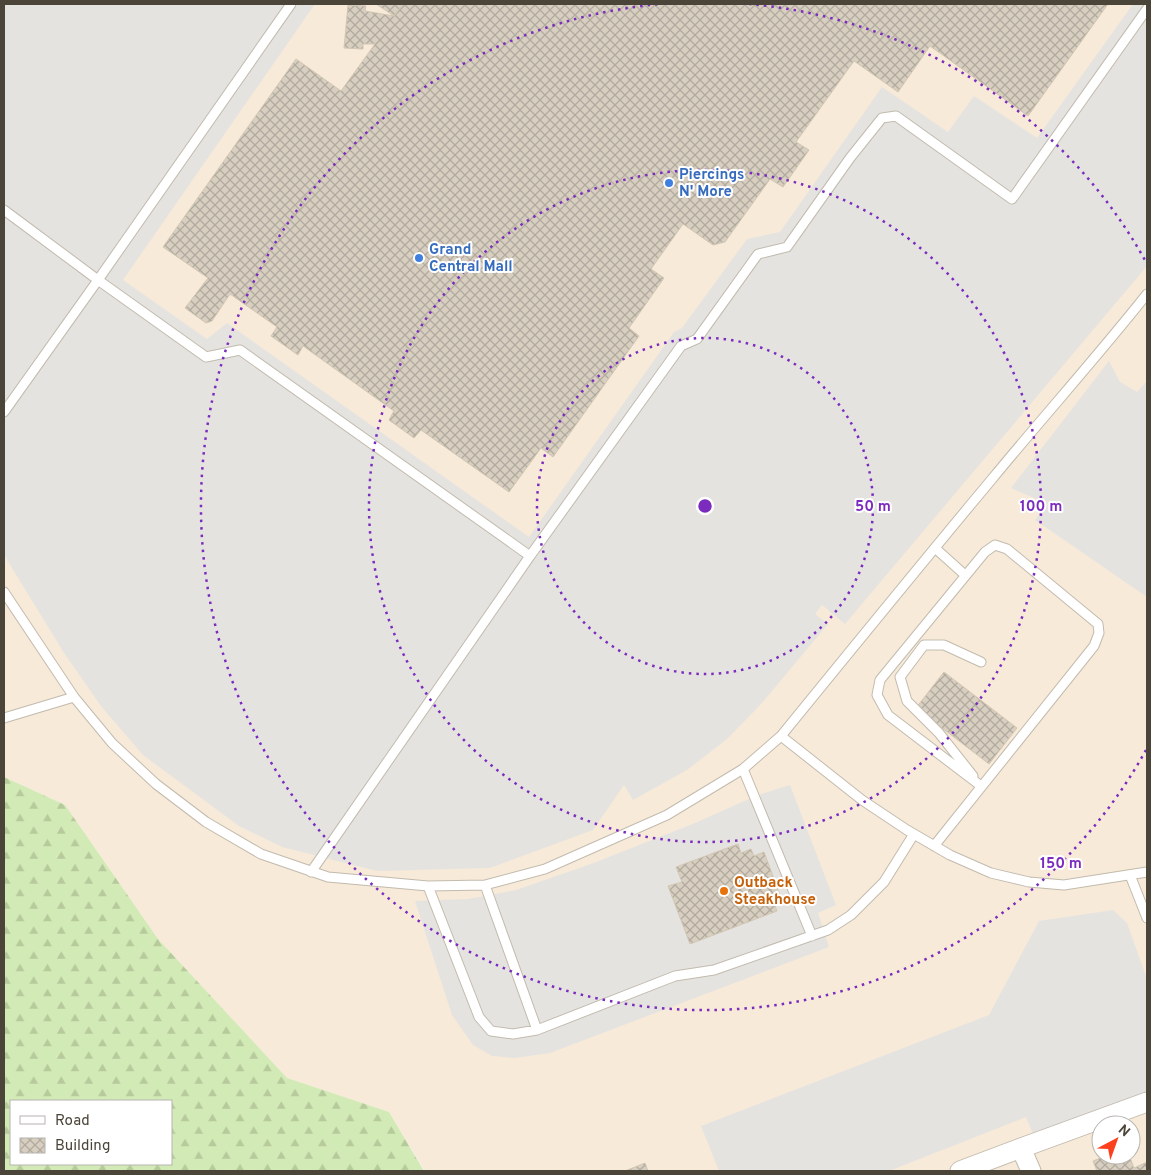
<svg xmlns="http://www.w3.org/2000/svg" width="1151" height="1175" font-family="Overpass,sans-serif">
<defs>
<pattern id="forest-firs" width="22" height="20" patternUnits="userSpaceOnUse" patternTransform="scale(1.25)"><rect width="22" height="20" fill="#d2eab5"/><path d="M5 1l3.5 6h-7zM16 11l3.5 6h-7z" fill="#b6ca9c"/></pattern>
<pattern id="building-cross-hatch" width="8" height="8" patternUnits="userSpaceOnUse" patternTransform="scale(1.25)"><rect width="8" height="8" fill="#d8cfc1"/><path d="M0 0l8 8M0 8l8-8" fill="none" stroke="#b1aa9e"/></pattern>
</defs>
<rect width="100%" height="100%" fill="#f6f3ec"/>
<path fill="#f7ead8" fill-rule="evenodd" d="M 4,4 L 1147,4 L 1147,1171 L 425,1171 L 389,1112 L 287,1078 L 158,939 L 65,805 L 4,777 ZM 1101,1125 L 1131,1125 L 1131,1155 L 1101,1155 Z"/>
<path fill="url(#forest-firs)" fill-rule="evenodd" d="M 4,777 L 65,805 L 158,939 L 287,1078 L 389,1112 L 424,1171 L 4,1171 ZM 11,1101 L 171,1101 L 171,1164 L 11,1164 Z"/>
<path fill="#e5e3e0" d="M 4,4 L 315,4 L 123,280 L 207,339 L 227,323 L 529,537 L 674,332 L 682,328 L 747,239 L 780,232 L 882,87 L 948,132 L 974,96 L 1037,138 L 1133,4 L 1147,4 L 1147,266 L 845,624 L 822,605 L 815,614 L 828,624 L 762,703 L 727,739 L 687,770 L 633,800 L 624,785 L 593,830 L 490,868 L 377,871 L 282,847 L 239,826 L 143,755 L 101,706 L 64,653 L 4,555 Z
M 1109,361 L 1120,382 L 1137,392 L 1147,381 L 1147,597 L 1035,520 L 1048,504 L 1011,488 Z
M 790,785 L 836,905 L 818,913 L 829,947 L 550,1053 L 515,1058 L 492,1056 L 473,1045 L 452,1015 L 415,901 L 468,899 L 516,890 L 591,864 L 695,823 L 758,795 Z
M 1113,910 L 1127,923 L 1147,979 L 1147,1096 L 1035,1139 L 1026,1117 L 889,1171 L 719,1171 L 701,1126 L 989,1015 L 1039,921 Z"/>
<path fill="url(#building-cross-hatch)" stroke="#d3c7b4" d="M 376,4 L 403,4 L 394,16 Z
M 403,4 L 1108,4 L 1028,116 L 930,46 L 898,92 L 854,61 L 796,142 L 809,150 L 783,187 L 770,179 L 725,242 L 713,245 L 683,224 L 651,269 L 664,278 L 629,328 L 639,336 L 553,457 L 541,448 L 509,492 L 421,430 L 414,438 L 389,420 L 394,411 L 303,346 L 298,355 L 271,336 L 277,327 L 230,294 L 212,321 L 206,323 L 185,308 L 208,278 L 163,247 L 296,59 L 341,91 L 375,44 L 363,44 L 363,49 L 344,48 L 348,5 L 366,6 L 365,11 L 394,16 Z
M 944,672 L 1017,728 L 989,764 L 916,708 Z
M 738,844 L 741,853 L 751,849 L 754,856 L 764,852 L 780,895 L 772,898 L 777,911 L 690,944 L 668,886 L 682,882 L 676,867 Z
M 1108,1155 L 1129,1155 L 1134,1168 L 1147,1162 L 1147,1171 L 1097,1171 L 1093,1161 Z
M 645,1163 L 648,1171 L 625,1171 Z"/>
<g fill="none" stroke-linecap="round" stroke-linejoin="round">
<g stroke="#c2bbae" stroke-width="11">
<path id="lane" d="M 291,4 L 98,280 L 206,357 L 240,350 L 530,556 L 681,346 L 697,339 L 758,254 L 787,247 L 850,158 L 882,118 L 896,116 L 1012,199 L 1147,9
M 4,210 L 98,280 L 4,412
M 935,548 L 965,575
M 4,592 L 74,697 L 112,743 L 156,784 L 206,822 L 261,854 L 328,877 L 428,886 L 485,885 L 545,869 L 667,815 L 743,769 L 781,736 C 851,650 921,564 992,479 C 1043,417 1097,357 1147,294
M 4,718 L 74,697
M 781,736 L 862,800 L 907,830 L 950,855 L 991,873 L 1029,882 L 1064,885 L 1147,872
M 743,769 L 812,936
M 973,776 L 939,733 L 907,701 L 900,677 L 924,645 L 944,645 L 981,662
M 934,846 C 987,779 1041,713 1094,646 L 1099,633 L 1098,624 L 1007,549 L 995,545 L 985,552 L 880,680 L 877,695 L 888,715 L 981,786
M 311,872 L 530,556
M 1130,875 L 1147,918
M 485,885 L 537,1030
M 428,886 L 479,1017 L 491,1031 L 513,1034 L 537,1030 L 675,976 L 714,970 L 828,930 L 851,915 L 884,882 L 914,834"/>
</g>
<g stroke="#c2bbae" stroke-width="21">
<path id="street" d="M 1021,1148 L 1031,1171
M 960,1171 L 1021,1148 L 1147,1102"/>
</g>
<use href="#lane" stroke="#fff" stroke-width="9"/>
<use href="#street" stroke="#fff" stroke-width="19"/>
</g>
<g fill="none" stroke="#7b2cbf" stroke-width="2.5" stroke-dasharray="2.5 5">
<circle cx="705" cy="506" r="168"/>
<circle cx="705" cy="506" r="336"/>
<path d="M1146 750A504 504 0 1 1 661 4M749 4A504 504 0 0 1 1146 262"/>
</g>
<g fill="#3f7fe0" stroke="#fff" stroke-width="2">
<circle cx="669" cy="183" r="5"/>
<circle cx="419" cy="258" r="5"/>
</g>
<circle fill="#e8710a" stroke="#fff" stroke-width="2" cx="724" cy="891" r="5"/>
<g text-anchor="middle" stroke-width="4" stroke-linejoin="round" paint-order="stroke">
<g font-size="15" font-weight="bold" fill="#366cbe" stroke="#fff" text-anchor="start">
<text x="679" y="179">Piercings<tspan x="679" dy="17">N' More</tspan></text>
<text x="429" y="254">Grand<tspan x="429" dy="17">Central Mall</tspan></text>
</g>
<g font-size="15" font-weight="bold" fill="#c56008" stroke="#fff" text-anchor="start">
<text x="734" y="887">Outback<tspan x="734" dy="17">Steakhouse</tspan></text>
</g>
</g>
<circle cx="705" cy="506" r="8" fill="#7b2cbf" stroke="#fff" stroke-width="2.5"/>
<g font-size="15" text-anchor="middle" font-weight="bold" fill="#7b2cbf" stroke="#fff" stroke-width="4" stroke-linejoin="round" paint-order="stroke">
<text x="873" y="511">50 m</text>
<text x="1041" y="511">100 m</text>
<text x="1061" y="868">150 m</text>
</g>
<rect width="1151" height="1175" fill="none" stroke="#4b4439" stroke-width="10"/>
<rect x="10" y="1100" width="162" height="65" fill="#ffffff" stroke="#b7b4b0"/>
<rect x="20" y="1116" width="25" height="8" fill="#ffffff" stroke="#b7b4b0"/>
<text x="55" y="1125" font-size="15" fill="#4b4439">Road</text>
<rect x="20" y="1138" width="25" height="15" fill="url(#building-cross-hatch)" stroke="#b7b4b0"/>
<text x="55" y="1150" font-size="15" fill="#4b4439">Building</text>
<g transform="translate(1116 1140) rotate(41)"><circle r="24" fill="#ffffff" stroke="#b7b4b0"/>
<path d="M0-4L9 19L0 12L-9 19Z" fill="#fc3f1d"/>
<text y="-8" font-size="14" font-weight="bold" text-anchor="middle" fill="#4b4439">N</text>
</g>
</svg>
